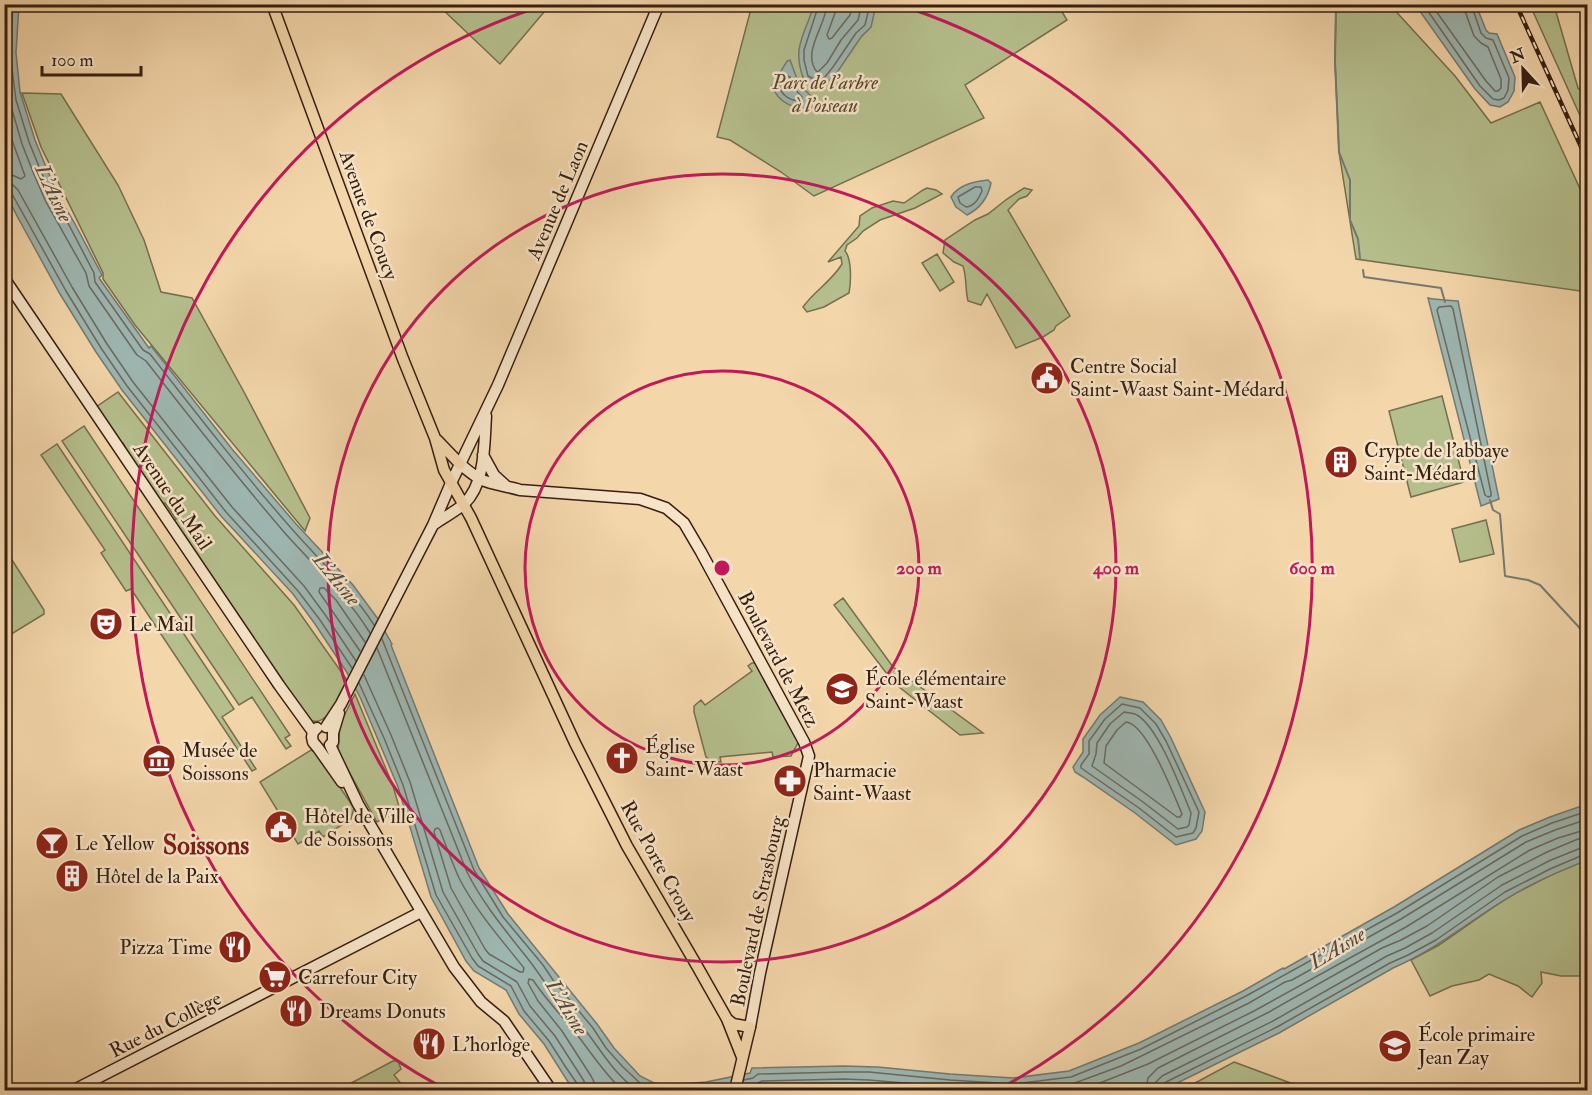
<svg xmlns="http://www.w3.org/2000/svg" width="1592" height="1095" font-family="'IM FELL Double Pica',serif">
<rect width="100%" height="100%" fill="#f3d6aa"/>
<filter id="stains"><feTurbulence type="fractalNoise" baseFrequency=".00333" numOctaves="4"/><feColorMatrix values="0 0 0 0 .2 0 0 0 0 .09 0 0 0 0 .02 0 0 0 .5 -.17"/></filter>
<radialGradient id="worn" r=".72"><stop offset=".6" stop-color="#630" stop-opacity="0"/><stop offset="1" stop-color="#630" stop-opacity=".3"/></radialGradient>
<path fill="#b5bf8d" stroke="#766e4e" stroke-width="1.5" d="M 438,5 L 550,5 L 500,64 Z
M 752,5 L 1058,5 L 1067,20 L 965,85 L 984,118 L 814,196 L 781,172 L 730,140 L 717,137 Z
M 1336,5 L 1390,5 L 1455,76 L 1491,123 L 1540,102 L 1587,204 L 1587,292 L 1356,259 L 1339,152 L 1335,61 Z
M 1530,5 L 1554,5 L 1578,88 L 1587,97 L 1587,131 Z
M 22,93 L 61,94 L 118,185 L 144,240 L 161,292 L 192,298 L 244,392 L 310,518 L 305,531 L 135,325 L 103,279 L 103,273 L 41,147 Z
M 927,188 L 936,190 L 942,194 L 915,208 L 880,220 L 863,231 L 857,238 L 847,245 L 845,251 C 852,259 851,282 849,293 L 824,307 L 807,312 L 803,307 C 814,291 831,282 842,264 L 841,257 L 828,262 L 859,226 L 860,216 L 872,208 L 893,201 L 904,203 L 923,190 Z
M 1024,188 L 1032,190 L 1027,196 L 1019,199 L 1008,210 L 1070,316 L 1056,326 L 1054,330 L 1043,337 L 1016,348 L 987,294 L 981,305 L 968,301 C 965,289 967,278 963,266 L 954,262 L 943,253 L 945,240 L 975,220 L 988,214 L 1007,199 Z
M 937,254 L 954,282 L 940,291 L 922,263 Z
M 118,392 L 215,516 L 294,605 L 347,680 C 340,694 327,733 306,718 L 185,536 L 183,537 L 173,522 L 176,519 L 165,503 L 161,505 L 144,476 L 142,476 L 123,443 L 121,444 L 96,407 Z
M 1442,396 L 1464,482 L 1411,497 L 1389,411 Z
M 84,426 L 290,735 L 285,738 L 291,746 L 286,749 L 252,697 L 239,705 L 62,441 Z
M 57,444 L 234,709 L 222,717 L 256,769 L 252,771 L 131,589 L 126,591 L 101,553 L 105,550 L 41,455 Z
M 1486,520 L 1494,554 L 1460,562 L 1452,529 Z
M 5,549 L 44,610 L 44,614 L 5,638 Z
M 843,598 L 893,667 L 983,733 L 960,735 L 894,683 L 834,605 Z
M 752,663 L 756,663 L 801,737 L 791,756 L 773,757 L 772,752 L 720,757 L 721,762 L 711,761 L 706,757 L 694,712 L 694,706 L 701,700 L 705,705 L 752,671 L 748,666 Z
M 355,694 L 393,786 L 402,817 L 390,815 L 377,822 L 338,752 L 340,724 Z
M 311,750 L 316,752 L 354,808 L 351,819 L 323,837 L 319,831 L 298,844 L 260,782 Z
M 1587,860 L 1587,993 L 1582,976 L 1561,976 L 1541,972 L 1542,983 L 1532,997 L 1518,986 L 1489,974 L 1479,980 L 1452,986 L 1430,996 L 1411,960 L 1439,945 L 1508,897 L 1553,874 Z
M 393,1061 L 398,1061 L 401,1069 L 394,1075 L 406,1090 L 414,1084 L 417,1087 L 424,1089 L 424,1090 L 338,1090 Z
M 1234,1062 L 1304,1088 L 1310,1090 L 1182,1090 Z"/>
<path fill="#9eb7b2" stroke="#747a71" stroke-width="1.5" d="M 5,5 L 19,5 L 16,53 L 20,92 L 35,140 L 58,196 L 74,222 L 102,275 L 99,278 L 149,348 L 151,346 L 232,449 L 296,524 L 353,585 L 378,619 L 392,644 L 391,645 L 479,868 L 508,914 L 597,1024 L 614,1048 L 640,1076 L 654,1083 L 667,1085 L 706,1082 L 750,1073 L 752,1068 L 844,1066 L 878,1067 L 950,1074 L 1013,1078 L 1069,1071 L 1139,1043 L 1243,991 L 1283,968 L 1284,969 L 1394,907 L 1519,830 L 1550,817 L 1587,804 L 1587,860 C 1561,871 1533,882 1508,898 C 1468,922 1437,949 1393,968 L 1279,1033 L 1163,1090 L 575,1090 L 570,1085 L 544,1044 L 519,1014 L 506,990 L 474,971 L 466,961 L 431,897 L 398,787 L 360,697 L 346,671 L 315,624 L 293,594 L 221,516 L 122,390 L 96,352 L 60,294 L 17,216 L 5,192 Z
M 814,5 L 876,5 L 871,27 L 861,37 L 836,74 L 826,84 L 819,88 L 804,80 C 791,47 805,35 814,5 Z
M 1417,5 L 1476,5 L 1486,30 L 1489,33 L 1497,34 L 1515,77 L 1514,91 L 1508,102 L 1500,107 L 1490,105 L 1475,89 L 1419,10 Z
M 790,60 L 799,84 L 813,98 L 814,105 L 811,109 C 793,108 779,104 772,86 L 787,61 Z
M 988,180 L 991,183 C 988,198 981,208 967,215 L 956,207 L 951,197 C 959,184 974,182 988,180 Z
M 1428,298 C 1438,300 1448,300 1458,301 L 1499,499 L 1481,506 Z
M 1120,697 L 1143,702 L 1161,720 L 1171,738 L 1205,812 L 1202,831 L 1196,839 L 1176,845 L 1135,813 L 1083,777 L 1075,772 L 1073,767 L 1083,752 L 1083,739 L 1100,715 Z"/>
<g fill="none" stroke-linecap="round" stroke-linejoin="round">
<path stroke="#6a6a61" stroke-width="1.5" d="M 13,4 L 10,54 L 16,100 L 29,142 L 40,169 L 53,199 L 69,225 L 94,273 L 95,282 L 143,350 L 150,354 C 196,413 242,472 291,528 C 319,560 351,589 374,625
M 819,4 L 804,50 L 804,60 L 808,76 L 818,81 L 824,78 L 833,67 L 856,33 L 865,25 L 870,4
M 827,4 C 826,26 801,52 817,72 L 819,71 L 827,63 L 841,40 L 858,20 L 862,4
M 836,4 L 835,13 L 827,35 L 829,39 L 832,38 L 850,15 L 853,4
M 1423,4 L 1480,86 L 1493,99 L 1499,100 L 1504,98 L 1508,90 L 1509,78 L 1493,40 L 1486,38 L 1481,33 L 1471,4
M 1431,4 L 1486,81 L 1495,91 L 1498,91 L 1501,88 L 1501,79 L 1488,47 L 1481,43 L 1474,36 L 1465,11 L 1464,4
M 4,73 L 8,96 L 22,144 L 33,172 L 46,202 L 86,273 L 89,286 L 137,355 L 146,361 C 191,419 236,476 284,532 C 313,565 347,595 370,633
M 787,76 L 790,77 L 794,88 L 802,97 L 801,101 C 791,101 781,96 779,85 Z
M 4,118 L 25,176 L 21,179 L 12,175 L 4,174
M 4,183 L 13,185 L 18,190 L 72,287 L 107,344 L 133,382 L 232,507 L 304,586 L 326,616 L 356,661
M 975,187 L 981,187 L 982,191 C 979,198 975,206 966,207 L 960,203 L 958,197 Z
M 4,191 L 9,191 L 12,194 L 66,291 L 101,348 L 127,386 L 226,512 L 298,591 L 320,620 L 352,668
M 1451,306 L 1453,309 L 1491,493 L 1491,496 L 1488,497 L 1485,495 L 1437,310 L 1439,307 Z
M 382,639 L 474,870 L 503,917 L 543,965 L 553,980 L 593,1028 L 606,1048 L 622,1066 L 641,1084 L 663,1090
M 377,648 L 467,872 C 483,904 506,931 528,959 C 536,969 542,979 550,989 C 562,1003 574,1017 586,1031 C 602,1052 615,1075 637,1090
M 360,651 L 319,592 L 320,588 L 324,588 L 336,600 L 365,642
M 364,675 L 391,735 L 410,782 L 443,892 L 478,954 L 483,961 L 517,982 L 530,1006 L 555,1036 L 584,1081 L 586,1090
M 359,683 L 384,738 L 403,785 L 436,895 L 472,958 L 478,966 L 511,986 L 524,1011 L 549,1041 L 565,1066 L 578,1085 L 579,1090
M 1122,704 L 1140,708 L 1156,724 L 1166,741 L 1199,812 L 1196,828 L 1193,833 L 1176,837 L 1139,808 L 1081,768 L 1081,765 L 1089,754 L 1089,741 L 1105,719 Z
M 1124,712 C 1128,713 1134,713 1137,715 C 1159,728 1181,789 1191,813 L 1189,825 L 1187,827 L 1178,829 L 1143,802 L 1092,766 L 1096,754 L 1097,743 L 1110,724 Z
M 1126,722 C 1146,723 1174,795 1182,814 L 1180,817 L 1177,817 L 1104,763 L 1106,746 L 1117,730 Z
M 438,828 L 440,830 C 446,846 452,862 459,878 C 476,911 501,939 524,968 L 523,972 L 520,972 L 489,954 L 485,949 L 451,888 L 434,832 L 435,829 Z
M 744,1080 L 753,1078 L 758,1074 L 843,1072 L 869,1072 L 950,1080 L 1013,1084 L 1071,1077 L 1141,1049 L 1246,996 L 1397,913 L 1522,836 L 1552,823 L 1588,811
M 742,1088 L 754,1085 L 762,1081 L 843,1079 L 869,1080 L 986,1090
M 595,1090 L 594,1082 L 591,1076 L 562,1031 L 538,1001 L 528,983 L 529,979 L 533,980 C 546,1000 563,1017 578,1036 C 592,1054 605,1074 622,1090
M 764,1090 L 843,1088 L 888,1090
M 1026,1090 L 1072,1084 L 1121,1066 L 1249,1003 L 1285,982 L 1292,980 L 1401,919 L 1526,842 L 1555,830 L 1588,819
M 1082,1090 L 1148,1064 L 1254,1011 L 1406,927 L 1530,850 L 1558,838 L 1588,829
M 1146,1090 L 1148,1078 L 1158,1068 L 1269,1012 L 1382,948 L 1401,940 L 1427,926 L 1498,877 L 1547,852 L 1578,839 L 1588,838
M 1155,1090 L 1156,1082 L 1162,1076 L 1273,1021 L 1387,956 L 1405,948 L 1432,933 L 1502,885 L 1551,860 L 1581,848 L 1588,847
M 1162,1090 L 1163,1086 L 1166,1082 L 1277,1027 L 1390,963 L 1408,955 L 1436,940 L 1505,892 L 1550,869 L 1583,855 L 1588,854"/>
<path stroke="#747a71" stroke-width="2" d="M 1336,4 L 1335,61 L 1339,152 L 1350,180 L 1350,220 L 1358,239 L 1360,258
M 1363,270 L 1364,277 L 1441,288 L 1445,302
M 1490,500 L 1493,510 L 1500,514 L 1505,576 L 1528,580 L 1540,585 L 1588,637"/>
<g stroke="#361e10" stroke-width="13">
<path id="secondary" d="M 4,278 L 279,685 L 313,732
M 483,455 L 494,475 L 505,485
M 460,464 C 466,469 473,475 480,479 C 493,485 507,486 520,490 L 640,499 L 666,508 L 684,523 L 701,552 L 804,742 L 809,756 L 760,973 L 750,1027
M 433,525 C 442,518 455,512 464,504 C 486,483 484,444 486,416
M 339,713 L 333,733 L 333,742 L 330,745 L 358,804 L 454,967 L 481,1002 L 504,1021 L 551,1090
M 326,727 L 341,704 L 433,525 L 451,483 L 498,385 L 659,4
M 317,728 L 313,732 L 312,737 L 313,742 L 318,748 L 342,782
M 74,1090 L 421,912"/>
</g>
<g stroke="#361e10" stroke-width="13">
<path id="primary" d="M 272,4 L 403,359 L 435,438 L 444,470 L 471,518 L 575,743 L 627,846 L 697,966 L 727,1019 L 742,1057
M 437,440 L 460,464
M 727,1019 L 733,1024 L 750,1027 L 735,1090"/>
</g>
<use href="#secondary" stroke="#f7e4c8" stroke-width="10"/>
<use href="#primary" stroke="#f3d6aa" stroke-width="10"/>
<g stroke="#361e10" stroke-width="4.5">
<path id="rail" d="M 1516,4 L 1588,162"/>
</g>
<use href="#rail" stroke="#f7e4c8" stroke-width="2" stroke-dasharray="7" stroke-linecap="butt"/>
</g>
<g fill="none" stroke="#c2185b" stroke-width="3">
<circle cx="722" cy="568" r="197"/>
<circle cx="722" cy="568" r="394"/>
<path d="M445 1089A590 590 0 0 1 545 5M899 5A590 590 0 0 1 999 1089"/>
</g>
<defs>
<g id="civic-disc" transform="scale(1.725)"><circle r="9.5" fill="#8f2418" stroke="#f7e4c8"/><path d="M-.6-6.5H3V-4.5H.6V-3L4-1V1h2V6H-6V1h2V-1L-.6-3ZM-1.2 2.5V6h2.4V2.5Z" fill="#fff"/></g>
<g id="building-disc" transform="scale(1.725)"><circle r="9.5" fill="#8f2418" stroke="#f7e4c8"/><path d="M-4-6H4V6H1V3H-1V6H-4ZM-2.5-4.3h1.7v1.8h-1.7ZM.8-4.3h1.7v1.8H.8ZM-2.5-1h1.7V.8h-1.7ZM.8-1h1.7V.8H.8Z" fill="#fff"/></g>
<g id="theatre-disc" transform="scale(1.725)"><circle r="9.5" fill="#8f2418" stroke="#f7e4c8"/><path d="M-5-5.5Q0-4 5-5.5V0Q5 5 0 6Q-5 5-5 0ZM-3.3-2.5H-1v1.5H-3.3ZM1-2.5H3.3v1.5H1ZM-2.8 1Q0 5.5 2.8 1Z" fill="#fff"/></g>
<g id="school-disc" transform="scale(1.725)"><circle r="9.5" fill="#8f2418" stroke="#f7e4c8"/><path d="M0-5L7-2L0 1L-7-2ZM-4 1L0 2.5L4 1V4Q0 6-4 4Z" fill="#fff"/></g>
<g id="church-disc" transform="scale(1.725)"><circle r="9.5" fill="#8f2418" stroke="#f7e4c8"/><path d="M-1.2-6h2.4v3.5h3.3v2.4h-3.3V6h-2.4V-.1h-3.3v-2.4h3.3Z" fill="#fff"/></g>
<g id="museum-disc" transform="scale(1.725)"><circle r="9.5" fill="#8f2418" stroke="#f7e4c8"/><path d="M0-6L6-3V-2H-6V-3ZM-5-1h2V3h-2ZM-1-1h2V3h-2ZM3-1h2V3H3ZM-6 4H6V6H-6Z" fill="#fff"/></g>
<g id="pharmacy-disc" transform="scale(1.725)"><circle r="9.5" fill="#8f2418" stroke="#f7e4c8"/><path d="M-2-6h4v4h4v4h-4v4h-4v-4h-4v-4h4Z" fill="#fff"/></g>
<g id="bar-disc" transform="scale(1.725)"><circle r="9.5" fill="#8f2418" stroke="#f7e4c8"/><path d="M-6-5H6L.8 .8V4.5H3.5V6h-7V4.5H-.8V.8Z" fill="#fff"/></g>
<g id="restaurant-disc" transform="scale(1.725)"><circle r="9.5" fill="#8f2418" stroke="#f7e4c8"/><path d="M-5-6h1v4h1v-4h1v4h1v-4h1v5L-1.5 .5V6h-2V.5L-5-1ZM5-6V6H3V1.5H1.5Q1.5-4 5-6Z" fill="#fff"/></g>
<g id="supermarket-disc" transform="scale(1.725)"><circle r="9.5" fill="#8f2418" stroke="#f7e4c8"/><path d="M-6-5.5h2.5l.6 2H6L4.5 2H-2.5L-4.4-4H-6ZM-1.5 3.2a1.3 1.3 0 1 0 .1 0ZM3 3.2a1.3 1.3 0 1 0 .1 0Z" fill="#fff"/></g>
</defs>
<g fill-rule="evenodd">
<use href="#civic-disc" x="1047" y="378"/>
<use href="#building-disc" x="1341" y="462"/>
<use href="#theatre-disc" x="106" y="624"/>
<use href="#school-disc" x="842" y="689"/>
<use href="#church-disc" x="622" y="758"/>
<use href="#museum-disc" x="159" y="761"/>
<use href="#pharmacy-disc" x="790" y="781"/>
<use href="#civic-disc" x="281" y="827"/>
<use href="#bar-disc" x="52" y="843"/>
<use href="#building-disc" x="72" y="876"/>
<use href="#restaurant-disc" x="235" y="947"/>
<use href="#supermarket-disc" x="275" y="977"/>
<use href="#restaurant-disc" x="296" y="1011"/>
<use href="#restaurant-disc" x="429" y="1044"/>
<use href="#school-disc" x="1395" y="1046"/>
</g>
<g text-anchor="middle" stroke-width="5" stroke-linejoin="round" paint-order="stroke">
<g font-size="20" font-style="italic" fill="#56462f" stroke="#f7e4c8">
<text x="825" y="89">Parc de l'arbre<tspan x="825" dy="23">à l'oiseau</tspan></text>
</g>
<g font-size="20" fill="#361e10" stroke="#f7e4c8">
<text transform="translate(557 200) rotate(-67)" y="7">Avenue de Laon</text>
<text transform="translate(369 215) rotate(70)" y="7">Avenue de Coucy</text>
<text transform="translate(173 496) rotate(56)" y="7">Avenue du Mail</text>
<text transform="translate(779 659) rotate(62)" y="7">Boulevard de Metz</text>
<text transform="translate(659 861) rotate(61)" y="7">Rue Porte Crouy</text>
<text transform="translate(757 911) rotate(-78)" y="7">Boulevard de Strasbourg</text>
<text transform="translate(165 1024) rotate(-27)" y="7">Rue du Collège</text>
</g>
<g font-size="20" fill="#361e10" stroke="#f7e4c8" text-anchor="start">
<text x="1070" y="373">Centre Social<tspan x="1070" dy="23">Saint-Waast Saint-Médard</tspan></text>
<text x="1364" y="457">Crypte de l'abbaye<tspan x="1364" dy="23">Saint-Médard</tspan></text>
<text x="129" y="631">Le Mail</text>
<text x="865" y="685">École élémentaire<tspan x="865" dy="23">Saint-Waast</tspan></text>
<text x="645" y="753">Église<tspan x="645" dy="23">Saint-Waast</tspan></text>
<text x="182" y="757">Musée de<tspan x="182" dy="23">Soissons</tspan></text>
<text x="813" y="777">Pharmacie<tspan x="813" dy="23">Saint-Waast</tspan></text>
<text x="304" y="823">Hôtel de Ville<tspan x="304" dy="23">de Soissons</tspan></text>
<text x="75" y="850">Le Yellow</text>
<text x="95" y="883">Hôtel de la Paix</text>
<text x="212" y="954" text-anchor="end">Pizza Time</text>
<text x="298" y="984">Carrefour City</text>
<text x="319" y="1018">Dreams Donuts</text>
<text x="1418" y="1041">École primaire<tspan x="1418" dy="23">Jean Zay</tspan></text>
<text x="452" y="1051">L'horloge</text>
</g>
<g font-size="21" font-style="italic" fill="#554c41" stroke="#f7e4c8">
<text transform="translate(54 193) rotate(65)" y="7">L'Aisne</text>
<text transform="translate(337 579) rotate(51)" y="7">L'Aisne</text>
<text transform="translate(1337 948) rotate(-31)" y="7">L'Aisne</text>
<text transform="translate(567 1007) rotate(59)" y="7">L'Aisne</text>
</g>
<g font-size="26" font-weight="bold" fill="#7a1f14" stroke="#f7e4c8">
<text x="206" y="854">Soissons</text>
</g>
</g>
<circle cx="722" cy="568" r="9" fill="#c2185b" stroke="#f7e4c8" stroke-width="3"/>
<g font-size="18" text-anchor="middle" font-weight="bold" fill="#c2185b" stroke="#f7e4c8" stroke-width="5" stroke-linejoin="round" paint-order="stroke">
<text x="919" y="574">200 m</text>
<text x="1116" y="574">400 m</text>
<text x="1312" y="574">600 m</text>
</g>
<rect width="1592" height="1095" fill="none" stroke="#f3d6aa" stroke-width="24"/>
<rect x="6" y="6" width="1580" height="1083" fill="none" stroke="#361e10" stroke-width="3"/>
<rect x="12" y="12" width="1568" height="1071" fill="none" stroke="#361e10" stroke-width="1.5"/>
<g transform="translate(1523 69) rotate(338)" stroke="#f7e4c8" stroke-width="4.5" paint-order="stroke">
<path d="M0-4.5L10 22L0 15L-10 22Z" fill="#361e10"/>
<text y="-9" font-size="16" font-weight="bold" text-anchor="middle" fill="#361e10">N</text>
</g>
<path d="M42 66v9h99v-9" fill="none" stroke="#361e10" stroke-width="3"/>
<text x="51" y="66" font-size="18" fill="#361e10" stroke="#f7e4c8" stroke-width="4.5" paint-order="stroke">100 m</text>
<rect width="100%" height="100%" filter="url(#stains)"/>
<rect width="100%" height="100%" fill="url(#worn)"/>
</svg>
